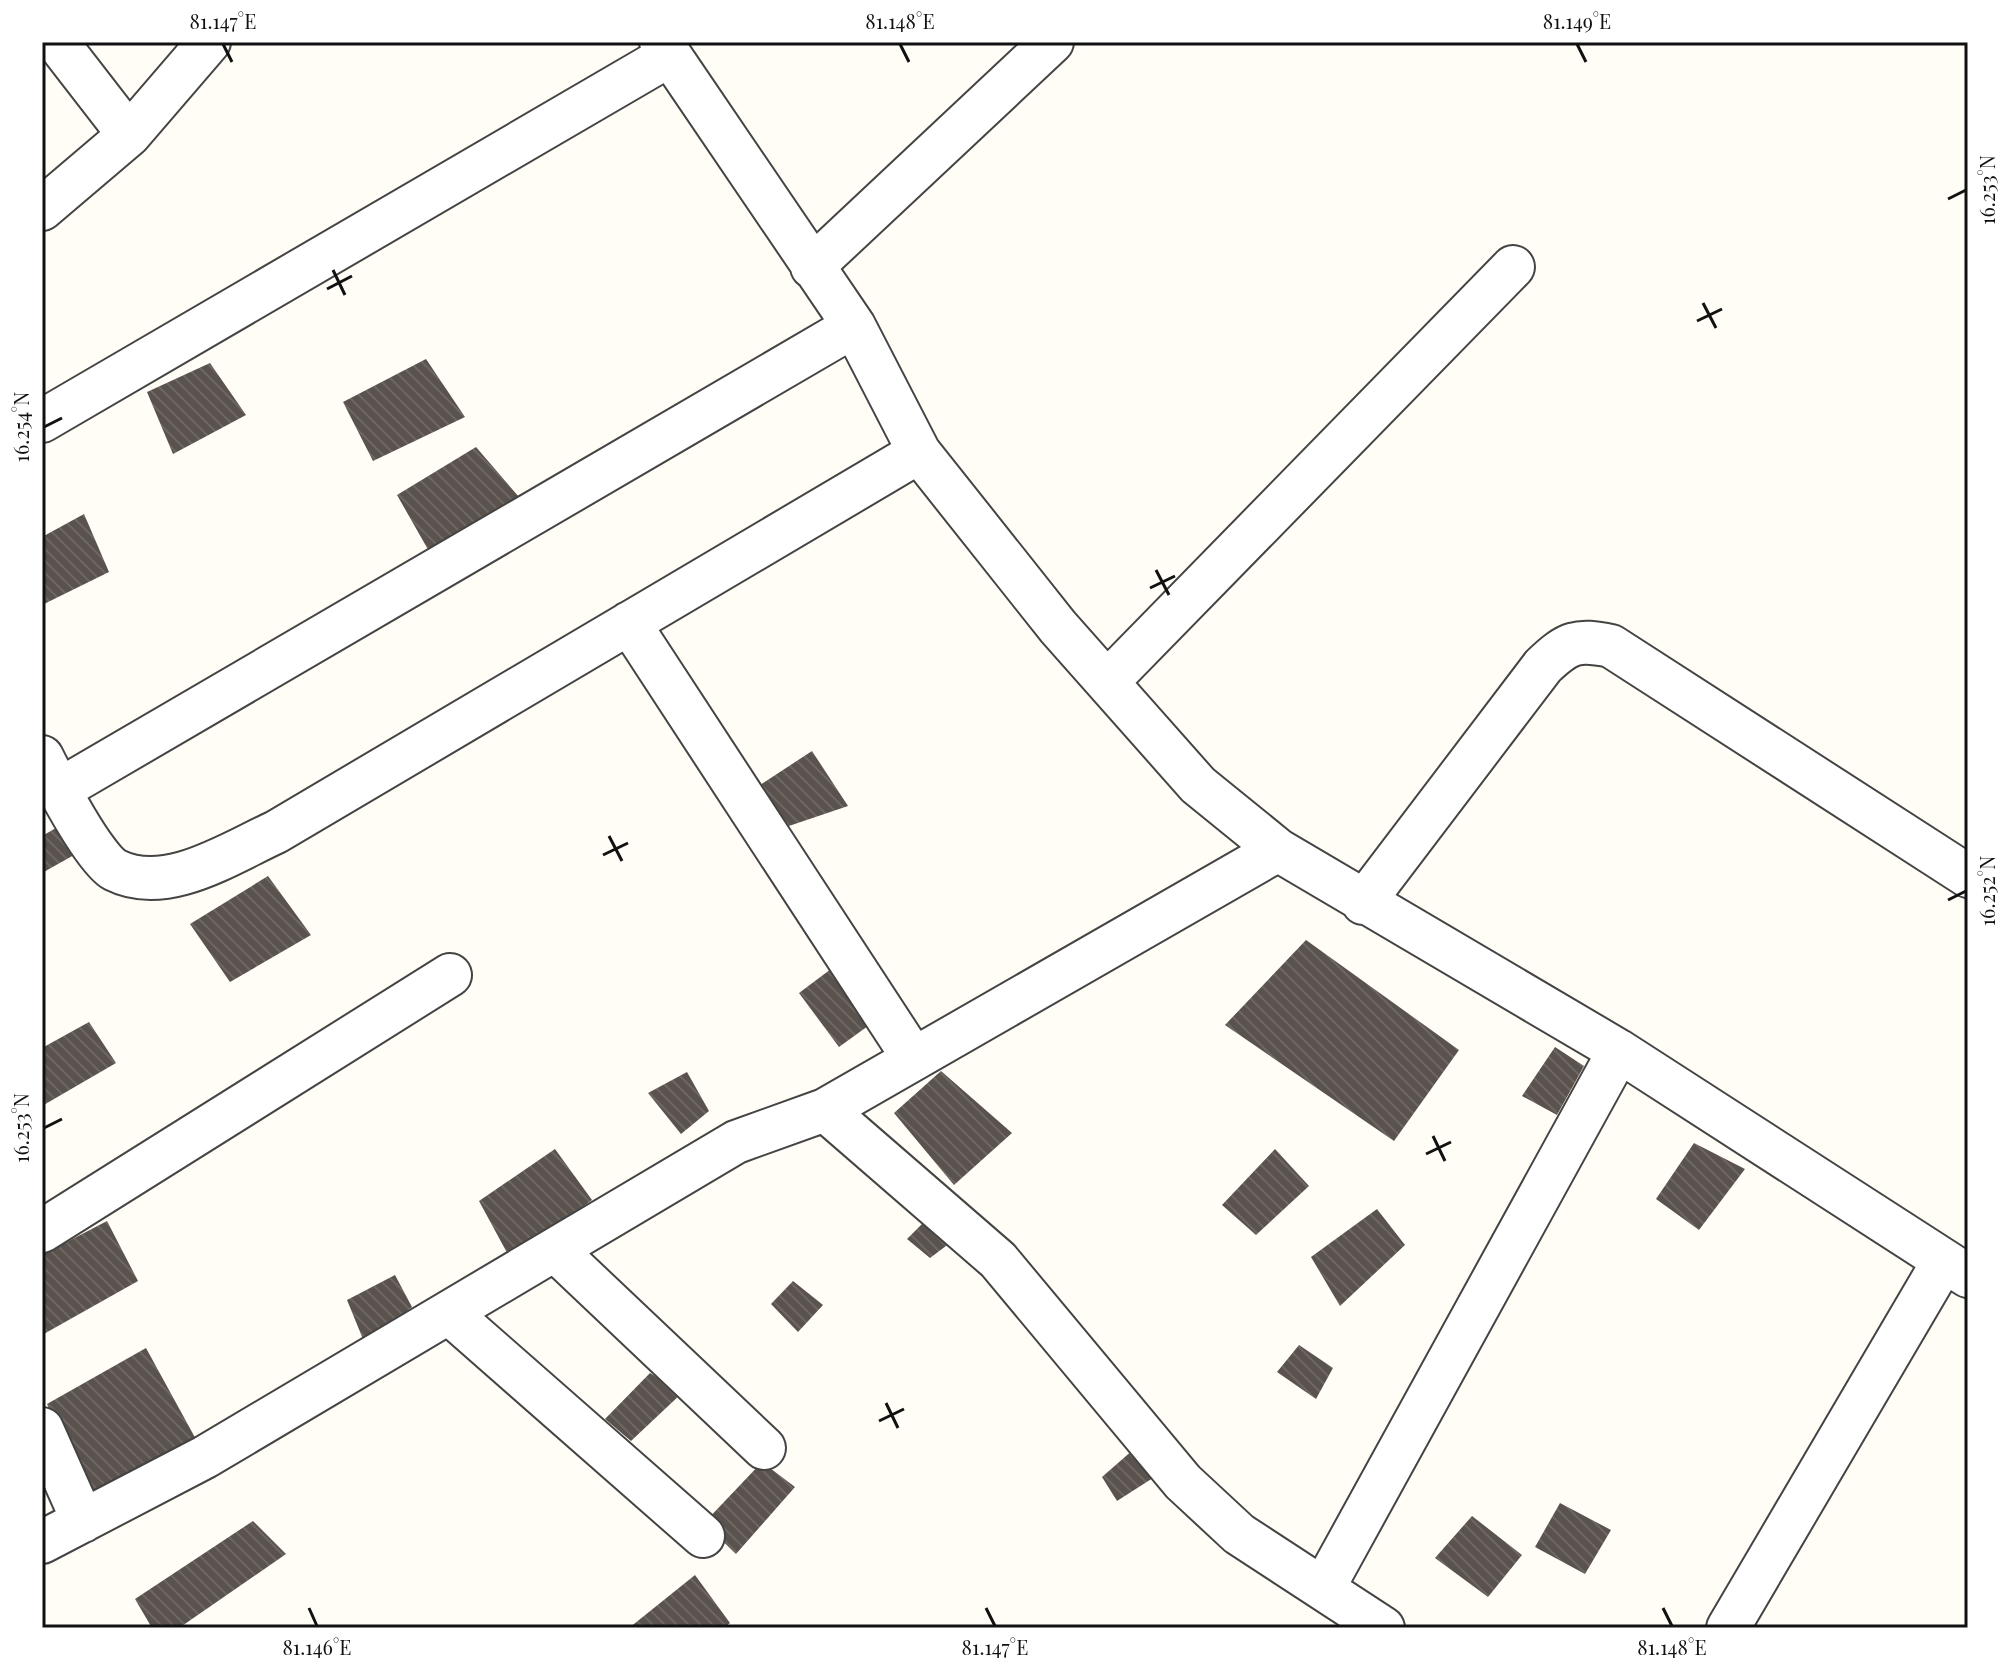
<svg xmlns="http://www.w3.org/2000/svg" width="2010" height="1670" font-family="'Playfair Display',serif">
<defs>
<pattern id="building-back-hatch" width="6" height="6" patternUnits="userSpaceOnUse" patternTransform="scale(2)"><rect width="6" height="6" fill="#5a524d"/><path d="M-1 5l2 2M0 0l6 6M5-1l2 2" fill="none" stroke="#6d6662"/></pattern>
</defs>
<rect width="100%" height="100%" fill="#fffdf5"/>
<path fill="url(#building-back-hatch)" d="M 426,359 L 465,417 L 373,461 L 343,402 Z
M 210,363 L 246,415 L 173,454 L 147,392 Z
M 476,447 L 519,497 L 430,553 L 397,495 Z
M 84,514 L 109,572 L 42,605 L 42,537 Z
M 812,751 L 848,806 L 783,828 L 760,785 Z
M 56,828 L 74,855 L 42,873 L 42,836 Z
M 268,876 L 311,935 L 230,982 L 190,924 Z
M 1306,940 L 1459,1050 L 1394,1141 L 1225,1025 Z
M 831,969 L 868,1026 L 839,1047 L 799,993 Z
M 89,1022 L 116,1063 L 42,1106 L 42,1048 Z
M 1555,1047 L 1584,1066 L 1557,1115 L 1522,1096 Z
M 941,1071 L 1012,1133 L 954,1185 L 894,1113 Z
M 687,1072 L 709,1111 L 681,1134 L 648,1093 Z
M 1694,1143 L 1745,1169 L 1699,1230 L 1656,1199 Z
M 555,1149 L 592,1200 L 511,1260 L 479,1201 Z
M 1275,1149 L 1309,1186 L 1256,1235 L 1222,1205 Z
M 951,1195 L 982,1219 L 930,1258 L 907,1239 Z
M 1377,1209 L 1405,1245 L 1340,1306 L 1311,1257 Z
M 107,1221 L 138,1281 L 42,1335 L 42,1255 Z
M 395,1275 L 412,1307 L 365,1344 L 347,1300 Z
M 793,1281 L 823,1305 L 798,1332 L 771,1304 Z
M 1299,1345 L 1333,1368 L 1316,1399 L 1277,1372 Z
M 146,1348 L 198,1443 L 93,1500 L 47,1404 Z
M 650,1373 L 682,1393 L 631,1441 L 605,1419 Z
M 1134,1449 L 1156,1476 L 1117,1501 L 1102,1477 Z
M 762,1462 L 795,1487 L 736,1554 L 704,1523 Z
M 1560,1503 L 1611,1530 L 1585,1574 L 1535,1547 Z
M 1472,1516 L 1522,1555 L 1488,1597 L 1435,1558 Z
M 253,1521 L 286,1554 L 179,1628 L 152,1628 L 135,1599 Z
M 695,1575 L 730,1623 L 724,1628 L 629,1628 Z"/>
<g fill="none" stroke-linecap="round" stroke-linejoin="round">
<g stroke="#444" stroke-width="46">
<path id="street" d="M 57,42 L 129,135
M 661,42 L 854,326 L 919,452 L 1058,627 L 1198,785 L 1278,850 L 1619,1051 L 1968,1276
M 42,209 L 129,135 L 209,42
M 812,267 L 1052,42
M 42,421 L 670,55
M 629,623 L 914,1059
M 1107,682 L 1513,267
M 42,757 C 54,781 94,859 115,870 C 166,896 230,853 276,832 L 919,452
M 59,790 L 854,326
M 1363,903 L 1543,666 C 1568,642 1577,639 1611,646 L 1968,876
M 825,1110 L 998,1260 L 1183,1482 L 1239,1534 L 1383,1628
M 42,1231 L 450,975
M 555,1250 L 764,1448
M 449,1313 L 703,1536
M 42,1429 L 83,1521
M 42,1542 L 205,1457 L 736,1142 L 825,1110 L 1278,850
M 1324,1587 L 1619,1051
M 1728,1628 L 1943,1262"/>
</g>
<use href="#street" stroke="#fff" stroke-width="42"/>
</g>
<path fill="none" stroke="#111" stroke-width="3" d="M 223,44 L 232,62M 900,44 L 909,62M 1577,44 L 1586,62M 1948,199 L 1966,190M 333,270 L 345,295M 327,289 L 352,276M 1703,303 L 1716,328M 1697,321 L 1722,309M 44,427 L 62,418M 1156,570 L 1169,595M 1150,588 L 1175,576M 609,836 L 622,861M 603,855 L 628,843M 1948,900 L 1966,891M 44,1128 L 62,1119M 1433,1136 L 1445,1161M 1426,1154 L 1451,1142M 886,1403 L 898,1428M 879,1421 L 904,1409M 309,1608 L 317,1626M 986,1608 L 995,1626M 1663,1608 L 1672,1626"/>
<rect width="2010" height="1670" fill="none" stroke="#ffffff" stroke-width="88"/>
<rect x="44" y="44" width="1922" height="1582" fill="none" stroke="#111" stroke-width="3"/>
<g font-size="20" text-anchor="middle" fill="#111">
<text x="223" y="29">81.147°E</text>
<text x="900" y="29">81.148°E</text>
<text x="1577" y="29">81.149°E</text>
<text transform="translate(1988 190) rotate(-90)" y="7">16.253°N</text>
<text transform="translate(22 427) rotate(-90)" y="7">16.254°N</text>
<text transform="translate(1988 891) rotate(-90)" y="7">16.252°N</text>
<text transform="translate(22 1128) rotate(-90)" y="7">16.253°N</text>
<text x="317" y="1655">81.146°E</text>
<text x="995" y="1655">81.147°E</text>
<text x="1672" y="1655">81.148°E</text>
</g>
</svg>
